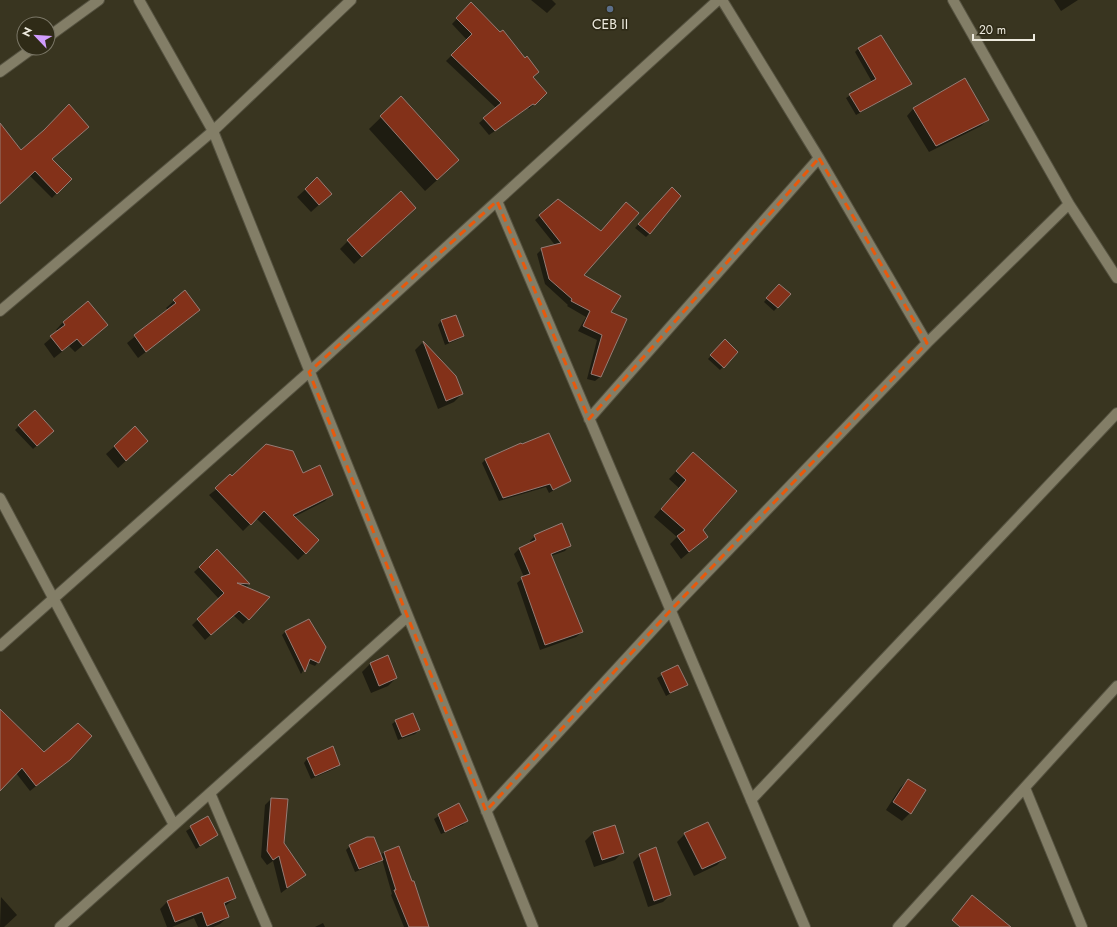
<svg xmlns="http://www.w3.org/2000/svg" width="1117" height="927" font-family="Jost,sans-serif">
<rect width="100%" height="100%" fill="#393520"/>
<path fill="#0007" d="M 531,0 L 552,0 L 556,4 L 547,13 Z
M 1054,0 L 1078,0 L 1061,11 Z
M 471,4 L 546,93 L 529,109 L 528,108 L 489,135 L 479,123 L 496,108 L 446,61 L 467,40 L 452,24 Z
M 859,48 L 911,84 L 856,115 L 846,98 L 872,82 L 855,52 Z
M 964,79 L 988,120 L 981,126 L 929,152 L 907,116 L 913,109 Z
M 401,98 L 446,172 L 425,191 L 369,129 Z
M 0,126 L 20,152 L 51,159 L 70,179 L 52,198 L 30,176 L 0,201 Z
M 317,179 L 323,201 L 311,212 L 297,197 Z
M 672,189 L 650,233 L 646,237 L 635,228 Z
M 558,200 L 583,275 L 610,312 L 600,377 L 595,381 L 587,379 L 597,340 L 578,331 L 586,317 L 567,306 L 568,305 L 545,284 L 537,254 L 542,249 L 555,245 L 535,220 Z
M 415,208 L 354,264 L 340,249 L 348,241 Z
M 775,289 L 789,294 L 774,311 L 764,302 Z
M 185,291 L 199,310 L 138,358 L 127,343 L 168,310 L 166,308 Z
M 456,316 L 463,336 L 459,339 L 445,345 L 438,325 L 441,321 Z
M 63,322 L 99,332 L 75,352 L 69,346 L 54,358 L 44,344 L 58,332 L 56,330 Z
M 725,341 L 737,352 L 720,370 L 708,359 Z
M 422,343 L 455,377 L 462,394 L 454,402 L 438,409 L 415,350 Z
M 34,411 L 53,431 L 33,449 L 15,430 Z
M 135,428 L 139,449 L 118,468 L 106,454 Z
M 521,444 L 570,481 L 549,493 L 546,487 L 499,501 L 482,463 L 485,460 Z
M 686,461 L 702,530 L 707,537 L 681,559 L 670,544 L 677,537 L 654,517 L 679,488 L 669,479 Z
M 302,475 L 332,494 L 325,501 L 294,517 L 318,540 L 298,560 L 256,518 L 243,531 L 209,495 L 232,477 Z
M 535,536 L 570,545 L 565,551 L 551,556 L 582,632 L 576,637 L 540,650 L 517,583 L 524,577 L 514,554 L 519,549 L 531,544 L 530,541 Z
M 217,551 L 249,584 L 245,588 L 268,598 L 243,624 L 233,615 L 205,640 L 192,625 L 219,599 L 194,572 Z
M 286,631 L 318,662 L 315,666 L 308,663 L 301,674 L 282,635 Z
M 387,657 L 396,678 L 388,686 L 371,693 L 362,672 L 370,664 Z
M 678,666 L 687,684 L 666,696 L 657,678 Z
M 0,713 L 44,753 L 69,759 L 30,791 L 16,773 L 0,790 Z
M 396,721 L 419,730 L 415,734 L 398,740 L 392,724 Z
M 333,748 L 339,764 L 336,768 L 311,779 L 304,763 L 307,759 Z
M 908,780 L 910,813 L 902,821 L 886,810 L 900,788 Z
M 271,799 L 283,843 L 305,875 L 281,893 L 273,861 L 267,865 L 261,857 L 265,805 Z
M 458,804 L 466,821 L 463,825 L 441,834 L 434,819 Z
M 207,818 L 217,835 L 196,849 L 186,831 Z
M 614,826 L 622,853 L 615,860 L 594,867 L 585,841 L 593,833 Z
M 685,834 L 725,857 L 717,865 L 694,876 L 677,842 Z
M 350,846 L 380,856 L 384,852 L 428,927 L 404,927 L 391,895 L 392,894 L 382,859 L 378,863 L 355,872 L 346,850 Z
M 640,855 L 670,895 L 663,902 L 648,907 L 633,862 Z
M 227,879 L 235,898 L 224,907 L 228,917 L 220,924 L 213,927 L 198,927 L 194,918 L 172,927 L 167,927 L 160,909 L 167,902 Z
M 1,897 L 17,915 L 4,927 L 0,927 Z
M 323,923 L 325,927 L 315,927 Z"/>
<path fill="#833119" stroke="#967c75" d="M 471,2 L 500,32 L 503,30 L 525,58 L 527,56 L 539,72 L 533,77 L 547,93 L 535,105 L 533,104 L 495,131 L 483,118 L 501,103 L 451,55 L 472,34 L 456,18 Z
M 881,35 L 912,84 L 860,112 L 849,94 L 876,79 L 858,48 Z
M 965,78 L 989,120 L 936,146 L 913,108 Z
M 401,96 L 459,160 L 437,180 L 380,116 Z
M 69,104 L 89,127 L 52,159 L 72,179 L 57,194 L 35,171 L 0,204 L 0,123 L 21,150 L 44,130 Z
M 317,177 L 332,194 L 319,205 L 305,189 Z
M 672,187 L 681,196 L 650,234 L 638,224 Z
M 401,191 L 416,208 L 362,257 L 347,240 Z
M 558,199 L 601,231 L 626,202 L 639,213 L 584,275 L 621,296 L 611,312 L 627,319 L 601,377 L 591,374 L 602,335 L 583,326 L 590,311 L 571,301 L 572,299 L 549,279 L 541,248 L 561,243 L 539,215 Z
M 779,284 L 791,294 L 778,308 L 766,298 Z
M 185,290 L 200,310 L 146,352 L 134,335 L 176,303 L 173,300 Z
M 88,301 L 108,325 L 83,346 L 77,339 L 62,351 L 50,336 L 65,325 L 63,322 Z
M 456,315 L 464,336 L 449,342 L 441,320 Z
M 725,339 L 738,352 L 724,368 L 710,355 Z
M 423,341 L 456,376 L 463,394 L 446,401 Z
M 35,410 L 54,431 L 37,446 L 18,425 Z
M 135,426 L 148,441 L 126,461 L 114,446 Z
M 549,433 L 571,481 L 553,490 L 550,484 L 503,498 L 485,459 L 521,443 L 522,444 Z
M 266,444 L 293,451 L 303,473 L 320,465 L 333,495 L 293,515 L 319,540 L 306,554 L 264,511 L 251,525 L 215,488 L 230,474 L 232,476 Z
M 693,452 L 737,491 L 703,530 L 708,537 L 689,552 L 677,536 L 685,530 L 661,509 L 686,480 L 676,471 Z
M 562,523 L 571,546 L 551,554 L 583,632 L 545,645 L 521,577 L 530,574 L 519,548 L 536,540 L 534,535 Z
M 217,549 L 250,584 L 237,583 L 270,597 L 249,620 L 239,611 L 211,635 L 197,619 L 224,593 L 199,567 Z
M 309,619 L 326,647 L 319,663 L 310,659 L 305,672 L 285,631 Z
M 388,655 L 397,678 L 379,686 L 370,663 Z
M 678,665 L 688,685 L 670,693 L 661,673 Z
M 0,709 L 44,752 L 78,723 L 92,736 L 70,760 L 36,786 L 22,768 L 0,791 Z
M 413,713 L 420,730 L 402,737 L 395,720 Z
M 333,746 L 340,765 L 315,776 L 307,758 Z
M 908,779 L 926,790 L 911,814 L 893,802 Z
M 271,798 L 288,799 L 284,843 L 306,875 L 287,888 L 279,856 L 273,860 L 267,851 Z
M 459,803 L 468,821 L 445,832 L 438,814 Z
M 208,816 L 218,835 L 200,846 L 190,826 Z
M 708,822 L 726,858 L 702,869 L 684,833 Z
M 615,825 L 624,853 L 602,860 L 593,832 Z
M 367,837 L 374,837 L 383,860 L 359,869 L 349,845 Z
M 399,846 L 412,881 L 414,881 L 429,927 L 409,927 L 394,890 L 396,890 L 384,852 Z
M 656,847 L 671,895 L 654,901 L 639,854 Z
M 228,877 L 236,898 L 224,903 L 229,917 L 207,926 L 202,912 L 175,922 L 167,901 Z
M 972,895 L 1011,927 L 960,927 L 952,920 Z"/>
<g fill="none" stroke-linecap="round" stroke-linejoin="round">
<g stroke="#555240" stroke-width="12">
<path id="street" d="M 139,0 L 213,131 L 533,927
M 722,0 L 819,158 L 927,343
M 953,0 L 1069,204 L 1117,278
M 48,37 L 99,0
M 0,72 L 33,48
M 497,201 L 805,927
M 0,311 L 213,131 L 351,0
M 589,419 L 819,158
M 0,498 L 174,825
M 0,646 L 309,372 L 718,0
M 1025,788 L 1082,927
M 210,793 L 267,927
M 751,800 L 1117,413
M 486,811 L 670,611 L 927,343 L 1069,204
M 60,927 L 407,617
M 898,927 L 1117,686"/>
</g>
<use href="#street" stroke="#837e67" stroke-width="10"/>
</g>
<path fill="none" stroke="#e8590c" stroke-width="3" stroke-dasharray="8 5" stroke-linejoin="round" d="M 819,158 L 927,343 L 670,611 L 486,811 L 309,372 L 497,201 L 589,419 Z"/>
<circle fill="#5c6f8a" stroke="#2f2b17" stroke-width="1.5" cx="610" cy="9" r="4"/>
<g text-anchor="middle" stroke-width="3.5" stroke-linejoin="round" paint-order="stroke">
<g font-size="14" fill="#edeade" stroke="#2f2b17">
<text x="610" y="29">CEB II</text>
</g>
</g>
<g transform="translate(36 36) rotate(295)"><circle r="19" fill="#2f2b17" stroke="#7b7767"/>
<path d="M0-3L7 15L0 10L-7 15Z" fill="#d19dfe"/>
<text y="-6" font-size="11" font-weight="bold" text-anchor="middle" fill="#edeade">N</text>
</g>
<path d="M973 34v6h61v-6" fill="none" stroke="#edeade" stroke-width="2"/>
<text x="979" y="34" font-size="12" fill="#edeade" stroke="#2f2b17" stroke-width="3" paint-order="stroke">20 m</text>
</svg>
